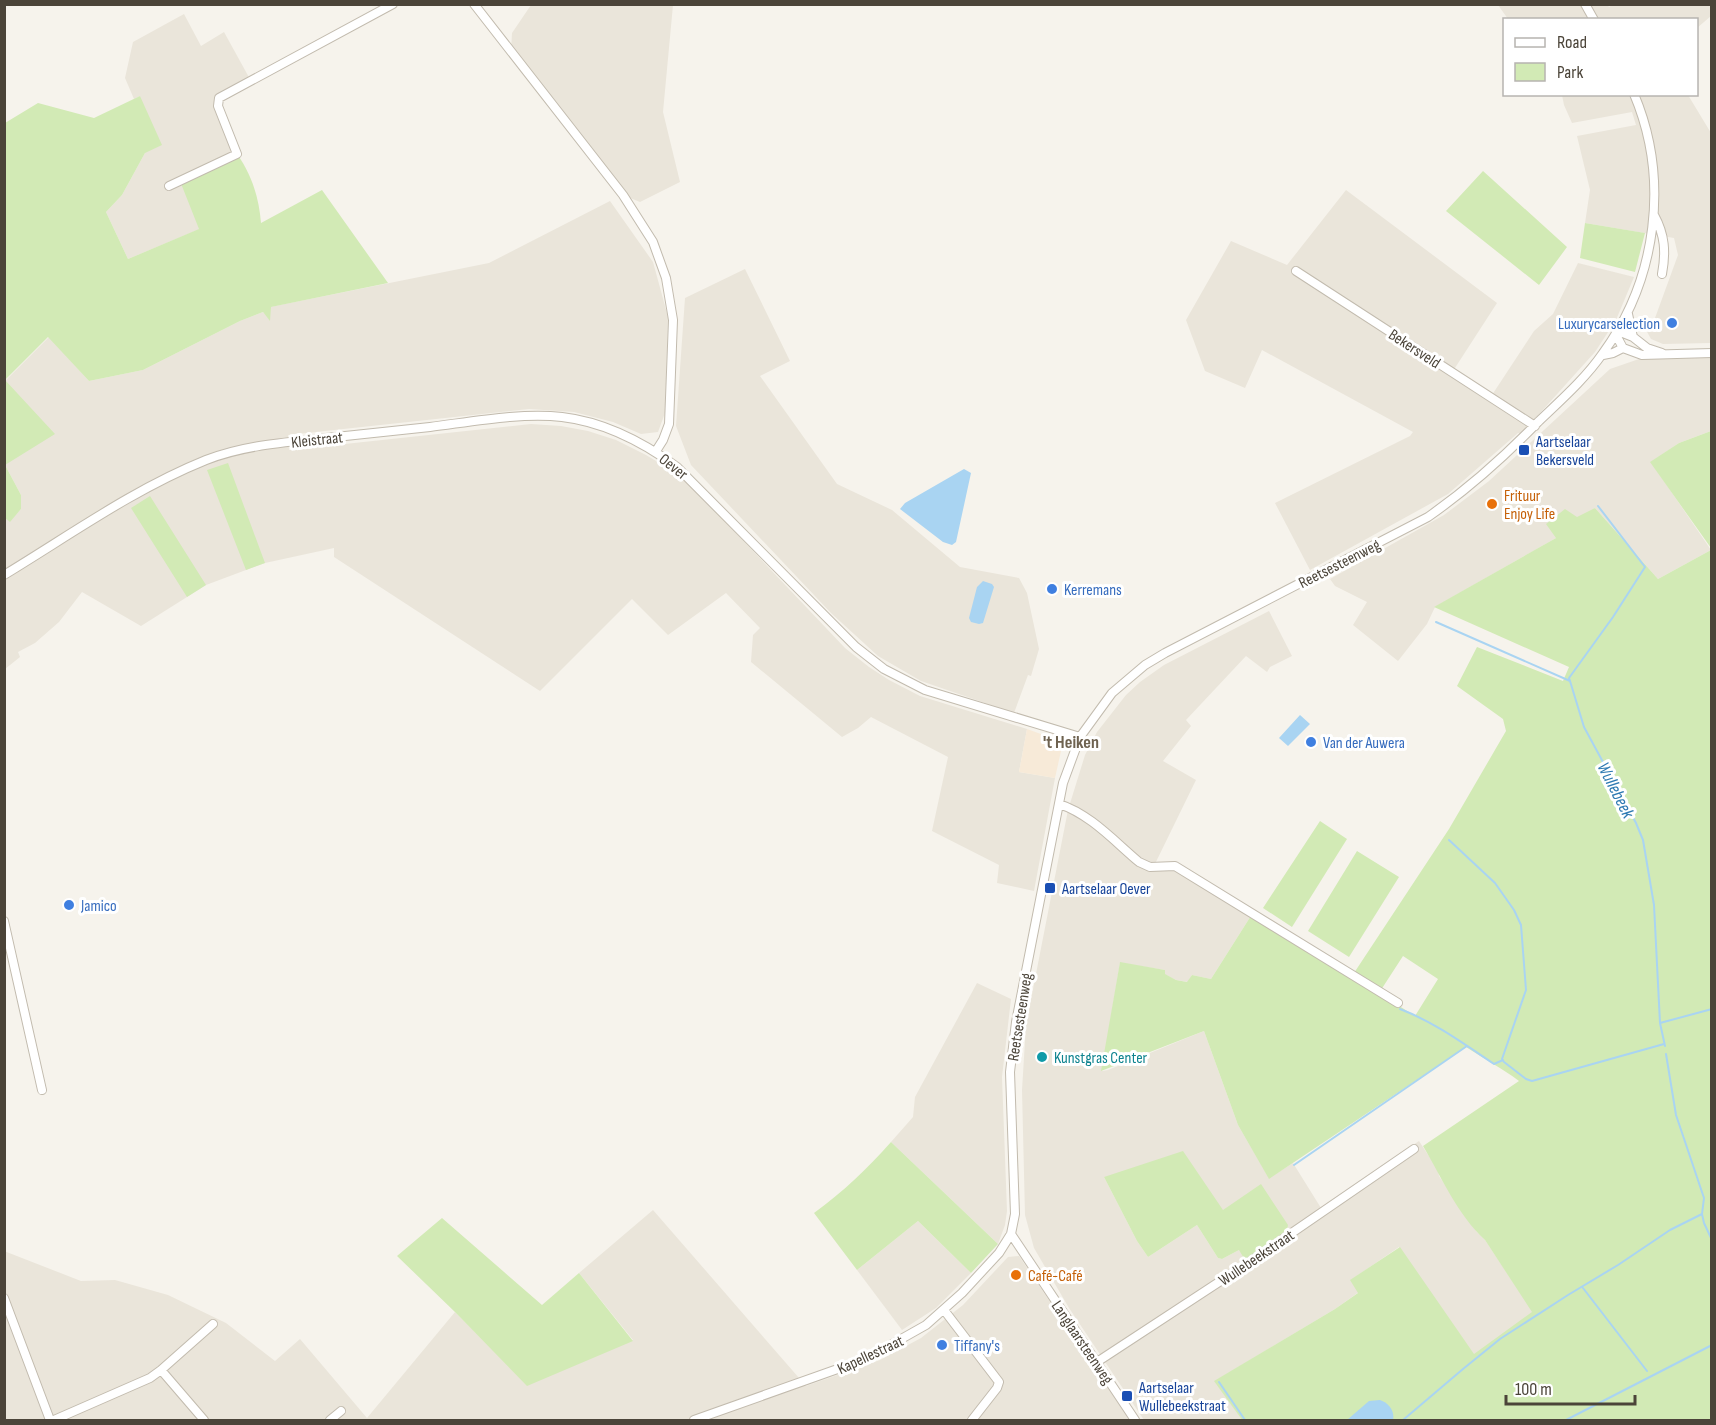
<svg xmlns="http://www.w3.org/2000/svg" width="1716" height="1425" font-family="'Sofia Sans Condensed',sans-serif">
<rect width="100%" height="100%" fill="#f6f3ec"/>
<path fill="#eae5da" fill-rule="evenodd" d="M 1607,4 L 1609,7 L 1614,4 L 1711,5 L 1711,16 L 1697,28 L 1696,20 L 1508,19 L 1498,5 Z
M 531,5 L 673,5 L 663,112 L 680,182 L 640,202 L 623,195 L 511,51 L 512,33 Z
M 184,14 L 201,46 L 224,32 L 251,81 L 219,99 L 237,154 L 200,229 L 128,259 L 106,212 L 122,195 L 145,153 L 140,96 L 134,99 L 125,78 L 133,42 Z
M 1562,95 L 1688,95 L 1711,133 L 1711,343 L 1663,344 L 1651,339 L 1646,330 L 1655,318 L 1678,255 L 1674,238 L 1585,223 L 1590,190 L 1577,136 L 1636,125 L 1632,112 L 1572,123 L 1564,105 Z
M 1346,190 L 1497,303 L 1453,371 L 1433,359 L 1433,365 L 1488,401 L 1534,331 L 1553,314 L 1578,263 L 1634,277 L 1616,320 L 1595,352 L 1521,434 L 1518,433 L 1448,494 L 1310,570 L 1275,503 L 1410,436 L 1413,432 L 1262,350 L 1245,388 L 1205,371 L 1186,320 L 1231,241 L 1287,265 Z
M 610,201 L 653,262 L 668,317 L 665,413 L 658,432 L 641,434 L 613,422 L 574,412 L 529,409 L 288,435 L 289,450 L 531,424 L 561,426 L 588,431 L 616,440 L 646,455 L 683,477 L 845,648 L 869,667 L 889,680 L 920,696 L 1027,729 L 1019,772 L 1055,778 L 1034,891 L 997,883 L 999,865 L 932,831 L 948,757 L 871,717 L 858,728 L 842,737 L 751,662 L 753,635 L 760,628 L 726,593 L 668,635 L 632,599 L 540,691 L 334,557 L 334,548 L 265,563 L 206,585 L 141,626 L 82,592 L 59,622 L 35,643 L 18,652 L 20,657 L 5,669 L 5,518 L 10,521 L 21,509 L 21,495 L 5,465 L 5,381 L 49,337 L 89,381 L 143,370 L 240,321 L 263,312 L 270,320 L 270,307 L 489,263 Z
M 745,269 L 790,361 L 760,376 L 837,484 L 892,510 L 960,567 L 1019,578 L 1027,593 L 1039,649 L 1031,676 L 1028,675 L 1014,713 L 921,681 L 878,656 L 831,613 L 691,465 L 676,426 L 685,298 Z
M 1711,358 L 1711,431 L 1679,443 L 1651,462 L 1711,550 L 1658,579 L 1595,508 L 1556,538 L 1435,607 L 1427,624 L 1398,661 L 1353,625 L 1367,602 L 1335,586 L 1330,579 L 1444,515 L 1489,481 L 1610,369 L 1639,359 Z
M 1269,611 L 1292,656 L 1270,667 L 1267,672 L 1246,656 L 1186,720 L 1191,726 L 1163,761 L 1196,780 L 1152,870 L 1178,870 L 1254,911 L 1211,979 L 1192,975 L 1188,982 L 1176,980 L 1164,974 L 1165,970 L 1120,963 L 1102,1071 L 1108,1070 L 1204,1031 L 1238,1125 L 1269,1178 L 1293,1163 L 1321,1208 L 1419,1141 L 1438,1170 L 1439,1176 L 1477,1232 L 1485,1240 L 1533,1312 L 1474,1355 L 1399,1247 L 1351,1280 L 1359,1292 L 1335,1309 L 1215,1381 L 1242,1420 L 1144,1420 L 1069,1308 L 1034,1248 L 1025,1215 L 1022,1090 L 1026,1025 L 1068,810 L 1085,755 L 1097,732 L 1126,695 L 1140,682 L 1164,665 ZM 1104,1177 L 1223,1210 L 1239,1250 L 1222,1259 L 1218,1258 L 1197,1225 L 1148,1257 L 1137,1241 Z
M 977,983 L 1011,999 L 1002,1077 L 1007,1211 L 1005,1225 L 998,1244 L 891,1142 L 913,1117 L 915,1097 Z
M 653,1210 L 806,1386 L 880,1360 L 921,1338 L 963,1305 L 1008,1257 L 1019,1256 L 1130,1420 L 5,1420 L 4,1251 L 81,1281 L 115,1280 L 168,1295 L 226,1323 L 275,1361 L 300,1339 L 367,1418 L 455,1312 L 527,1385 L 633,1340 L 579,1273 Z
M 918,1221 L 971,1273 L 936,1308 L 902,1330 L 857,1270 Z"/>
<path fill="#f7ead8" d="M 1027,729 L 1063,742 L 1055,778 L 1019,772 Z"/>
<path fill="#d2eab5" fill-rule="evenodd" d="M 140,96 L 162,145 L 145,153 L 122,195 L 106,212 L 128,259 L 199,229 L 180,181 L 237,154 C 252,175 259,198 261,223 L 322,190 L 388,283 L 271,307 L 270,321 L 263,312 L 240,321 L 143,370 L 89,381 L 48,337 L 5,380 L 55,434 L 5,465 L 21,495 L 21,509 L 10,522 L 5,518 L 5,123 L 38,103 L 94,118 Z
M 1483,171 L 1567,247 L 1539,285 L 1446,211 Z
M 1585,223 L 1645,233 L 1635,272 L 1580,258 Z
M 1711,431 L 1712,431 L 1711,548 L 1650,462 L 1679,443 Z
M 228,463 L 265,563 L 246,570 L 207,470 Z
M 150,496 L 206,585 L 187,597 L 131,508 Z
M 1595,508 L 1658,579 L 1711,550 L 1711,1420 L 1242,1420 L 1214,1381 L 1335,1309 L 1358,1293 L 1350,1280 L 1400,1247 L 1474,1354 L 1532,1312 L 1485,1240 C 1457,1214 1442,1178 1423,1146 L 1519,1081 C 1502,1068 1484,1059 1466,1047 L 1269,1179 L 1238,1125 L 1204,1031 L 1101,1071 L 1120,962 L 1165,970 L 1165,974 L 1176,980 L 1187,982 L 1192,975 L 1211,979 L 1254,911 L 1354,973 L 1449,829 L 1506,731 L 1503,719 L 1457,686 L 1477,647 L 1563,681 L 1569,667 L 1434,607 L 1556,538 L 1546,524 L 1565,509 L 1577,517 ZM 1403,956 L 1438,979 L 1415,1016 L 1379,993 Z
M 1320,821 L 1347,839 L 1292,927 L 1263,908 Z
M 1357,851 L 1399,877 L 1349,957 L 1308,931 Z
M 891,1142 L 998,1244 L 971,1273 L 918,1221 L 857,1270 L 814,1213 C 843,1192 867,1169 891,1142 Z
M 1183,1151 L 1223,1210 L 1261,1184 L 1288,1225 L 1287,1230 L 1245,1260 L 1239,1250 L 1222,1259 L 1218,1258 L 1197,1225 L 1148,1257 L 1137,1241 L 1104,1177 Z
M 442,1218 L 542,1305 L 579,1273 L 633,1341 L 527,1386 L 455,1312 L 397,1256 Z"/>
<path fill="#a9d4f2" d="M 964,469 L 971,473 L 956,542 L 952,545 L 943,542 L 900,509 L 905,503 Z
M 983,581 L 992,584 L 994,587 L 983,623 L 979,624 L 971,622 L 969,618 L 977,587 Z
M 1300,715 L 1310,724 L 1288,746 L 1279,738 Z
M 1380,1400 C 1389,1403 1395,1411 1393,1420 L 1347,1420 L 1369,1401 Z"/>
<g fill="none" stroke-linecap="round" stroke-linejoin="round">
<path stroke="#a9d4f2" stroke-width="2" d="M 1436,622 L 1570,681 L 1584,727 L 1636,823 L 1643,840 L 1654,905 L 1660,1023 L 1665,1046
M 1570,681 L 1569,678 L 1613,617 L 1645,567 L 1598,506
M 1449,840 L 1495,883 L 1514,910 L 1521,925 L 1526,990 L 1502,1059 L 1504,1062 L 1526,1079 L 1532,1081 L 1664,1044
M 1400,1009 C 1434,1022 1464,1044 1494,1064 L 1503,1060
M 1660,1023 L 1712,1009
M 1666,1054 L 1676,1115 L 1704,1198 L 1702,1214 L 1704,1223 L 1712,1240
M 1294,1165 L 1467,1046
M 1583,1288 L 1647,1371
M 1219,1382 L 1245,1420
M 1403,1420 L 1463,1369 L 1500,1339 L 1568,1295 L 1618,1265 L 1670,1230 L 1702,1214
M 1566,1420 L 1712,1345"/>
<g stroke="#c2bbae" stroke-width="10">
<path id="minor" d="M 474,4 L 623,195 L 653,242 L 666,278 L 673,320 L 669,424 L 663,440 L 656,451
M 1585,4 L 1594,20
M 169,186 L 237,154 L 218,106 L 219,98 L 393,4
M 1654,215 C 1665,235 1666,252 1662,274
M 1296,271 L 1535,426
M 1628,314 L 1633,337
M 1618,331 L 1633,337 L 1647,348 L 1662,353
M 1616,335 L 1623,348 L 1642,355 L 1712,353
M 1603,355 L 1613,353 L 1623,348
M 4,575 C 70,535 134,489 206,460 C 242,446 279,443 317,439 C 355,435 393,431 430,427 C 470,422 522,412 562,417 C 605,422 643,442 677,467 L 856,647 L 884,669 L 925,690 L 1080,737
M 1059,804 C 1090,814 1114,841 1139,862 L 1150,867 L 1175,866 L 1398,1003
M 4,921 L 42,1090
M 1011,1234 L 1135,1420
M 4,1298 L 50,1420
M 944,1310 L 999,1382 L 997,1388 L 972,1420
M 1097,1362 L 1248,1263 L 1414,1149
M 161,1370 L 204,1420
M 54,1420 L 150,1378 L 161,1370 L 213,1324
M 330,1420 L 341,1411
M 694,1420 L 846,1366 L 871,1356 L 926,1325 L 962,1293 L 999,1253 L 1011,1234 L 1015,1214 L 1010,1072 L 1016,1022 L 1063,783 L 1080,737 L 1112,693 L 1145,665 L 1165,653 L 1428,517 C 1468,489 1504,457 1538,422 C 1561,400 1585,379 1603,353 C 1657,279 1670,179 1634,94"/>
</g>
<use href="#minor" stroke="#fff" stroke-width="8"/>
</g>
<g fill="#3f7fe0" stroke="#fff" stroke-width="2">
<circle cx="1672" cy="323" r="6"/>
<circle cx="1052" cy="589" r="6"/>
<circle cx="1311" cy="742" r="6"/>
<circle cx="69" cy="905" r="6"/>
<circle cx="942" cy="1345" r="6"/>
</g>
<g fill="#1a4fb4" stroke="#fff" stroke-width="2">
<rect x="1518" y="444" width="12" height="12" rx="3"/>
<rect x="1044" y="882" width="12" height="12" rx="3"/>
<rect x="1121" y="1390" width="12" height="12" rx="3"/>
</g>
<g fill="#e8710a" stroke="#fff" stroke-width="2">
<circle cx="1492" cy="504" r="6"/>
<circle cx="1016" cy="1275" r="6"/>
</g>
<circle fill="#0f9aa8" stroke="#fff" stroke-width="2" cx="1042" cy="1057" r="6"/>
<g text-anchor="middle" stroke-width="6" stroke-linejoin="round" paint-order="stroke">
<g font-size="16" fill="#366cbe" stroke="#fff" text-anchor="start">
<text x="1660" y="329" text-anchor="end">Luxurycarselection</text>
<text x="1064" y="595">Kerremans</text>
<text x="1323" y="748">Van der Auwera</text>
<text x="81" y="911">Jamico</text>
<text x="954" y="1351">Tiffany's</text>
</g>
<g font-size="16" fill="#4b4439" stroke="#fff">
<text transform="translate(1415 348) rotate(33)" y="6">Bekersveld</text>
<text transform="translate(317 439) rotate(-6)" y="6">Kleistraat</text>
<text transform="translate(674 466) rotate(38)" y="6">Oever</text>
<text transform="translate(1339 563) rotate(-27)" y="6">Reetsesteenweg</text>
<text transform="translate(1019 1017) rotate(-81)" y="6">Reetsesteenweg</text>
<text transform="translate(1256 1257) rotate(-34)" y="6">Wullebeekstraat</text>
<text transform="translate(1083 1342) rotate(56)" y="6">Langlaarsteenweg</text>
<text transform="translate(870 1354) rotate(-25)" y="6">Kapellestraat</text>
</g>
<g font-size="16" fill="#164399" stroke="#fff" text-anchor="start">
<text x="1536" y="447">Aartselaar<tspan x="1536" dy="18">Bekersveld</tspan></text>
<text x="1062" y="894">Aartselaar Oever</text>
<text x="1139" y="1393">Aartselaar<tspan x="1139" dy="18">Wullebeekstraat</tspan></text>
</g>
<g font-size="16" fill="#c56008" stroke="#fff" text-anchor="start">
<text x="1504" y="501">Frituur<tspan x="1504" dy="18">Enjoy Life</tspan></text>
<text x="1028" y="1281">Café-Café</text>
</g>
<g font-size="16" fill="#0d838f" stroke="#fff" text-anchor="start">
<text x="1054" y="1063">Kunstgras Center</text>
</g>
<g font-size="18" font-weight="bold" fill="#6e6250" stroke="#fff">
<text x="1071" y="748">'t Heiken</text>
</g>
<g font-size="18" font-style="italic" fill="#2e7ab2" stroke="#fff">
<text transform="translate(1616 790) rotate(63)" y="6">Wullebeek</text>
</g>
</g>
<rect width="1716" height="1425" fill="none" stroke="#4b4439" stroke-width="12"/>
<rect x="1503" y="18" width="195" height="78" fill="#ffffff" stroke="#b7b4b0" stroke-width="1.5"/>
<rect x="1515" y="38" width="30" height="9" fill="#ffffff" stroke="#b7b4b0" stroke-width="1.5"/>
<text x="1557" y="48" font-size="18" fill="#4b4439">Road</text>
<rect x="1515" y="63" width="30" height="18" fill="#d2eab5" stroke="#b7b4b0" stroke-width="1.5"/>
<text x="1557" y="78" font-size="18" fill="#4b4439">Park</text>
<path d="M1506 1395v9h129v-9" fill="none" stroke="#4b4439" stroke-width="3"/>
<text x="1515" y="1395" font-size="18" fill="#4b4439" stroke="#ffffff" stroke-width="4.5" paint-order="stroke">100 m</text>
</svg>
